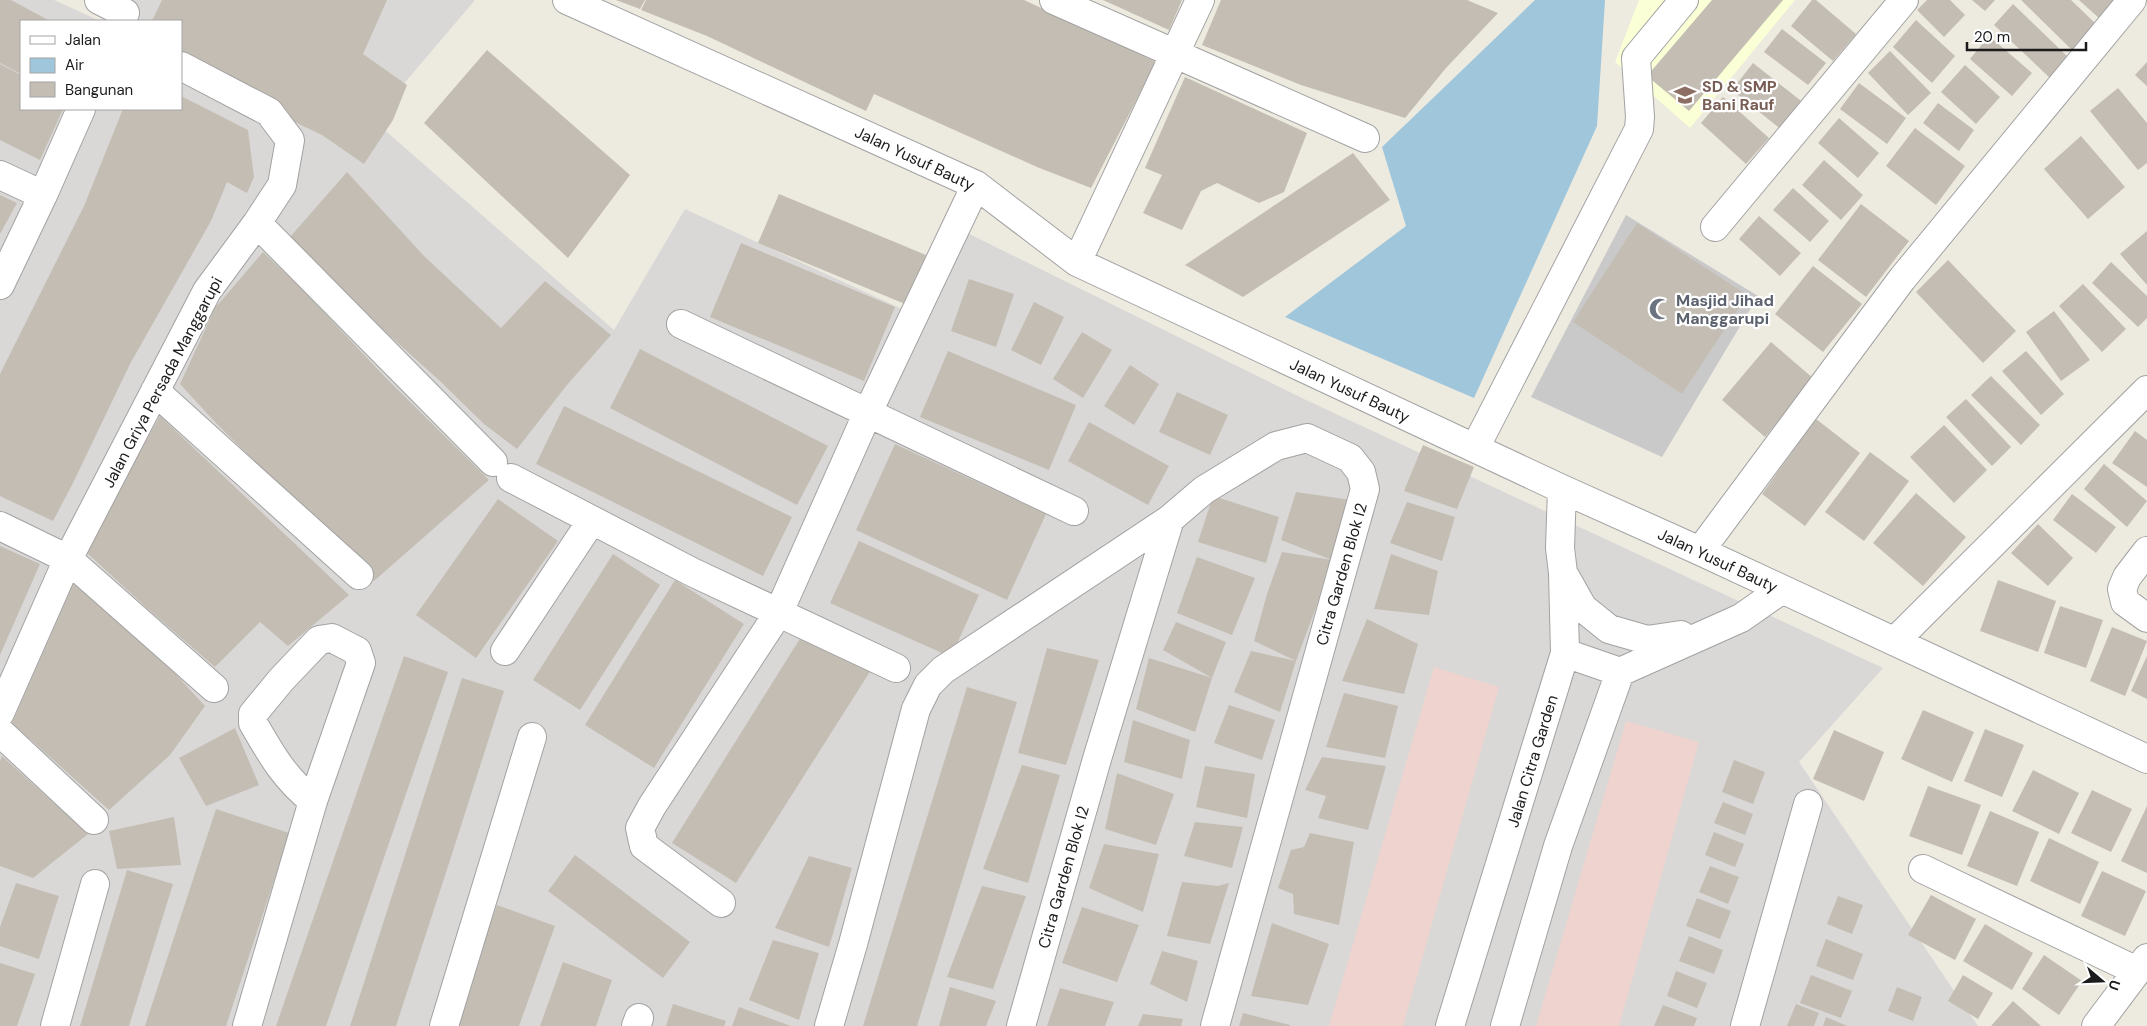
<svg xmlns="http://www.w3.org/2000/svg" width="2147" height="1026" font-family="'DM Sans',sans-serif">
<rect width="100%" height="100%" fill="#edeae0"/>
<path fill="#d9d8d7" d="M 0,0 L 54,0 L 100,21 L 21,21 L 21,109 L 181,109 L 181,21 L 116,21 L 125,0 L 475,0 L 373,120 L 614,330 L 685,209 L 902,309 L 951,225 L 1306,400 L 1883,668 L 1799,762 L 1978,1026 L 0,1026 Z"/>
<path fill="#eed3ce" d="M 1434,667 L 1499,687 L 1403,1026 L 1329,1026 Z
M 1626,721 L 1699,742 L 1619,1026 L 1536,1026 Z"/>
<path fill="#faffd6" d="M 1639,0 L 1795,0 L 1690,128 L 1615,62 Z"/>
<path fill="#c9c9c9" d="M 1626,215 L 1758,296 L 1662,457 L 1531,397 Z"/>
<path fill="#9fc6db" d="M 1535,0 L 1605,0 L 1597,126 L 1474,398 L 1285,317 L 1406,226 L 1382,147 Z"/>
<path fill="#c4bdb3" d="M 0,0 L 11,0 L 50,21 L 21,21 L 21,74 L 0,63 Z
M 162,0 L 387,0 L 363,54 L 407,85 L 393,120 L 364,164 L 322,135 L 282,116 L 181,62 L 181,21 L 152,21 Z
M 616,0 L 645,0 L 640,9 Z
M 646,0 L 1024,0 L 1156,62 L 1091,188 L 1037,167 L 874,94 L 866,111 L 707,36 L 641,10 Z
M 1103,0 L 1182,0 L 1169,30 Z
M 1221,0 L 1467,0 L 1498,13 L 1446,68 L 1405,118 L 1301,85 L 1202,45 Z
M 1712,0 L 1783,0 L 1689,111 L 1647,76 Z
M 1812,0 L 1816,0 L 1856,34 L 1833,61 L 1791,26 Z
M 1927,0 L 1950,0 L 1965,15 L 1944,37 L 1917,10 Z
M 1972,0 L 1995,0 L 1985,11 Z
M 2021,0 L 2071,0 L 2096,24 L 2072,50 Z
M 2079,0 L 2117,0 L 2100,19 Z
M 2013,4 L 2069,58 L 2050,78 L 1994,25 Z
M 1916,20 L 1955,56 L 1932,83 L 1893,47 Z
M 1782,29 L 1826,63 L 1808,85 L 1764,52 Z
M 1989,36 L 2032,73 L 2012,96 L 1970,59 Z
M 487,50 L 630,175 L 568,258 L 424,123 Z
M 1890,51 L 1931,93 L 1908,115 L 1868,73 Z
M 2147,62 L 2147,86 L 2135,75 Z
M 1753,63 L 1805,104 L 1783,131 L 1732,90 Z
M 0,64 L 21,75 L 21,109 L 63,109 L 40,160 L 0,140 Z
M 1965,65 L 2000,97 L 1976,124 L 1941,92 Z
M 1185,77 L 1307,133 L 1284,192 L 1259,203 L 1217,183 L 1201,191 L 1182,230 L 1143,213 L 1162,175 L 1145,168 Z
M 1859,83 L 1906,118 L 1887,144 L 1840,109 Z
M 2118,88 L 2147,123 L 2147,163 L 2138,170 L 2090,111 Z
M 181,96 L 248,130 L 254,177 L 247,193 L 227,182 L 211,221 L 130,364 L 73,483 L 53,521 L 0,496 L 0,374 L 84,206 L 123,109 L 181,109 Z
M 1723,97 L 1769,138 L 1746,164 L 1701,123 Z
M 1938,103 L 1974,130 L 1959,151 L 1923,123 Z
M 1839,118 L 1879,153 L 1858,178 L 1818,143 Z
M 1915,128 L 1965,166 L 1936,205 L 1886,166 Z
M 2081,136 L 2125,187 L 2088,219 L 2044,169 Z
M 1353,153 L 1390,200 L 1243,297 L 1185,265 Z
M 1824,160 L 1863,195 L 1841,220 L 1802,185 Z
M 347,172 L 424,256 L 501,328 L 545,281 L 611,335 L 567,385 L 517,449 L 484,424 L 441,382 L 370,318 L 290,237 Z
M 1793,188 L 1829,221 L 1810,242 L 1773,210 Z
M 779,194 L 926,255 L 905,304 L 758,243 Z
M 0,195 L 17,203 L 0,234 Z
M 1861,204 L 1909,241 L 1866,297 L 1818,260 Z
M 1759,216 L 1801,253 L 1780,276 L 1739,239 Z
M 1637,223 L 1747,295 L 1682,394 L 1573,322 Z
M 2147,231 L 2147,285 L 2120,254 Z
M 741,243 L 895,307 L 864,381 L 710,317 Z
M 263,252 L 300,287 L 386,378 L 489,480 L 374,581 L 215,422 L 180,384 L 215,308 Z
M 1948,260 L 2016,331 L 1983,363 L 1916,292 Z
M 2111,262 L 2147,296 L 2147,318 L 2138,327 L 2092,283 Z
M 1813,266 L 1862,304 L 1823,352 L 1775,314 Z
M 969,279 L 1014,294 L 996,347 L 951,331 Z
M 2083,284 L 2126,329 L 2102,352 L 2059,306 Z
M 1034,302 L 1064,317 L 1041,365 L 1011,350 Z
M 2054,311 L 2090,360 L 2061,381 L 2026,332 Z
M 1082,332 L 1112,350 L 1083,398 L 1053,379 Z
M 1771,342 L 1814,379 L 1765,437 L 1722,400 Z
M 640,349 L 828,446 L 797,505 L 610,408 Z
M 948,351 L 1076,405 L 1049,470 L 920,417 Z
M 2026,351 L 2064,394 L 2041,415 L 2002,371 Z
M 1130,365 L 1159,384 L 1134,425 L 1104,406 Z
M 1991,376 L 2040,425 L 2021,445 L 1971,395 Z
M 1177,392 L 1228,415 L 1210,455 L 1159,432 Z
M 1966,399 L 2011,447 L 1992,466 L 1946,417 Z
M 564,406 L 792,517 L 763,576 L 536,464 Z
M 160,416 L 349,595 L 288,646 L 260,622 L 215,667 L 149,610 L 87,553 L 129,471 Z
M 1816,419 L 1860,453 L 1805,526 L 1762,494 Z
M 1089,422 L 1169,466 L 1148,505 L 1068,461 Z
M 1944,425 L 1987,470 L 1954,503 L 1910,457 Z
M 2135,431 L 2147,440 L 2147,487 L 2112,463 Z
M 895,444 L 1046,514 L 1007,600 L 856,530 Z
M 1423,445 L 1474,467 L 1457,509 L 1404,491 Z
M 1870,452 L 1909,481 L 1864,541 L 1825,512 Z
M 2104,464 L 2147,501 L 2127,527 L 2084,489 Z
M 1296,492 L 1351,500 L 1332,560 L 1314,613 L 1296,661 L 1254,641 L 1267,594 L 1282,552 L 1332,560 L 1281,540 Z
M 1916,493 L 1966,537 L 1923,586 L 1873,543 Z
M 2072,494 L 2116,527 L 2096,553 L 2053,520 Z
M 1213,496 L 1279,517 L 1266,563 L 1198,542 Z
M 498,499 L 558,541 L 476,658 L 416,615 Z
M 1407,502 L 1455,517 L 1442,561 L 1390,543 Z
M 2038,524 L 2073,558 L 2048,586 L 2011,553 Z
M 859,541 L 979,595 L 951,657 L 830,603 Z
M 0,546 L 40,564 L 0,655 Z
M 613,554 L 660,585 L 580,710 L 533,680 Z
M 1391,554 L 1438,571 L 1429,615 L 1374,609 Z
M 1197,557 L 1255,578 L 1232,635 L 1177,613 Z
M 675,580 L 744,624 L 654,768 L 585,725 Z
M 1998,580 L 2056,601 L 2038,652 L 1980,631 Z
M 74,582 L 159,656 L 205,706 L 170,755 L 109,810 L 12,723 Z
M 2060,606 L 2103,620 L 2086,668 L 2044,653 Z
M 1367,619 L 1418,644 L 1404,694 L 1342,681 Z
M 1176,622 L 1226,642 L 1212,678 L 1163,650 Z
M 2112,627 L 2147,641 L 2125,696 L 2090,681 Z
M 806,629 L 871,670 L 736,883 L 672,843 Z
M 1047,648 L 1099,660 L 1066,765 L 1018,753 Z
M 1251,651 L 1296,661 L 1280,712 L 1234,692 Z
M 404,656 L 448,672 L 326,1026 L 276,1026 Z
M 2147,656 L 2147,699 L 2131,691 Z
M 1149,658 L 1212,678 L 1195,732 L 1136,709 Z
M 462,678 L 504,691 L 452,854 L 396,1026 L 350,1026 Z
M 967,687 L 1017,702 L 917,1026 L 863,1026 Z
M 1344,693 L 1398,706 L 1385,758 L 1326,747 Z
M 1229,705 L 1275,720 L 1262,760 L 1214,743 Z
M 1923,710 L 1974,732 L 1952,782 L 1901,759 Z
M 1133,720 L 1190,740 L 1182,779 L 1124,762 Z
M 235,728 L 259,785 L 206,806 L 179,758 Z
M 1985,729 L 2024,745 L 2002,797 L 1964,781 Z
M 1834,730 L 1884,752 L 1864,801 L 1813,779 Z
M 2,756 L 88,834 L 33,878 L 0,866 L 0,761 Z
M 1322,757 L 1386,766 L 1368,830 L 1318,818 L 1326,796 L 1305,790 Z
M 1734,760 L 1765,772 L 1753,804 L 1722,792 Z
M 1022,765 L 1060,775 L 1028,883 L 983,869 Z
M 1205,766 L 1255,774 L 1247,818 L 1196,807 Z
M 2033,770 L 2079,793 L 2059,834 L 2012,811 Z
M 1117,773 L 1174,794 L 1156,845 L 1105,829 Z
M 1928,786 L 1981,805 L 1962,855 L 1909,836 Z
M 2092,790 L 2132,809 L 2111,852 L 2071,833 Z
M 1723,802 L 1753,814 L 1745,835 L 1714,823 Z
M 2147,806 L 2147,873 L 2121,861 Z
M 216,809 L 289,833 L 273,883 L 226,1026 L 145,1026 Z
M 1990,811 L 2039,832 L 2017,886 L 1967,866 Z
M 174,817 L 181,865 L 117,869 L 109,831 Z
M 1195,822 L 1243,827 L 1232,868 L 1184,856 Z
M 1714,832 L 1744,844 L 1735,867 L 1705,855 Z
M 1310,833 L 1354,842 L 1339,925 L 1294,914 L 1293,894 L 1278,888 L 1291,850 L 1304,847 Z
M 2049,838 L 2099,862 L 2080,904 L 2030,881 Z
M 1104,844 L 1159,854 L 1143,912 L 1089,888 Z
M 575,855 L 690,942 L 663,978 L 548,891 Z
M 809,856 L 852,868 L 829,947 L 775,928 Z
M 1710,866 L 1739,877 L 1728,904 L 1699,892 Z
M 127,870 L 173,884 L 129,1026 L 80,1026 Z
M 2102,871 L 2146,891 L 2125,936 L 2081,916 Z
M 1182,882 L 1218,886 L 1229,883 L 1210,944 L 1167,936 Z
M 16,883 L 59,896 L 39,959 L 0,946 L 0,927 Z
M 982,886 L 1026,896 L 993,989 L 947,977 Z
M 1931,895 L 1976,919 L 1955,960 L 1908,935 Z
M 1838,896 L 1863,905 L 1852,934 L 1827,924 Z
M 1697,898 L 1731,911 L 1720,939 L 1686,926 Z
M 497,905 L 555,926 L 519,1026 L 454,1026 Z
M 1082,907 L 1139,925 L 1117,982 L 1062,963 Z
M 1272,923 L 1329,944 L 1308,1005 L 1251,996 Z
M 1985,924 L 2033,953 L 2012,990 L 1963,961 Z
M 1689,936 L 1723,950 L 1714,974 L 1679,961 Z
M 1826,939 L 1863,954 L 1853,980 L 1816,966 Z
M 773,940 L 819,953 L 799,1020 L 749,1000 Z
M 1162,951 L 1198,961 L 1187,1002 L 1150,984 Z
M 2044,955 L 2082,981 L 2059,1015 L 2022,989 Z
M 563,962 L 612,980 L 596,1026 L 540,1026 Z
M 0,963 L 35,974 L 17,1026 L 0,1026 Z
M 1676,971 L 1707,983 L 1697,1008 L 1667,996 Z
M 1811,975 L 1852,991 L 1841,1018 L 1800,1003 Z
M 1963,975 L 1993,993 L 1978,1019 L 1948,1001 Z
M 950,987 L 996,1001 L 986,1026 L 939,1026 Z
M 1897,987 L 1922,997 L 1913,1021 L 1888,1011 Z
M 1060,988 L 1114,1002 L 1105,1026 L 1047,1026 Z
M 2013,1001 L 2041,1026 L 1991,1026 Z
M 673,1004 L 726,1021 L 724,1026 L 666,1026 Z
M 1796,1004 L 1819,1013 L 1814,1026 L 1787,1026 Z
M 1663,1005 L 1697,1018 L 1694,1026 L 1654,1026 Z
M 739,1007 L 791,1026 L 732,1026 Z
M 1243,1013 L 1290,1025 L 1290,1026 L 1239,1026 Z
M 1143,1014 L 1183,1019 L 1181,1026 L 1138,1026 Z
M 1826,1017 L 1847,1026 L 1823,1026 Z"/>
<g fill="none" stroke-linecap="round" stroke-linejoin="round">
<g stroke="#a2a2a2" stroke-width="30">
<path id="minor" d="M 99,0 L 125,13
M 567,0 L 976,185 L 1077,262 L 1562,489 L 1700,551 L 2147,759
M 1054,0 L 1365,138
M 0,175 L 43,195
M 257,223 L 493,462
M 1715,227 L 1904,0
M 1077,262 L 1200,0
M 0,285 L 43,195 L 81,109
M 681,324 L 1074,511
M 155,391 L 359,575
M 1475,448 L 1639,129 L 1640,117 L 1636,58 L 1684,0
M 511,478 L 692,572 L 896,668
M 0,526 L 68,559 L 214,688
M 1700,551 L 1902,279 L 2132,0
M 2147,551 L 2127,577 L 2122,589 L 2125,602 L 2147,618
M 1565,576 L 1583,608 L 1609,629 L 1647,640 L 1681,635
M 1895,641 L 2147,390
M 505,651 L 592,520
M 1565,653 L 1620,672
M 0,713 L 68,559 L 207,291 L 257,223 L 282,185 L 290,140 L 269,112 L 181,66
M 0,732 L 94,820
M 1923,869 L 2137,971
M 721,903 L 644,846 L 640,828 L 652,806 L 779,612 L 868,412 L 976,185
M 55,1026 L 95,884
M 247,1026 L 313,801 L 361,663 L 357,651 L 332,638 L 319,640 L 281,680 L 253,714 L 253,723 C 271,754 284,778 313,801
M 444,1026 L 532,737
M 636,1026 L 639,1018
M 829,1026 L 853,944 L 916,709 L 928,685 L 943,670 L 1170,519
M 1021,1026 L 1097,759 L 1170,519 L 1204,490 L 1276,446 L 1307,438 L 1350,458 L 1361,472 L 1365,489 L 1215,1026
M 1450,1026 L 1565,653 L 1563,573 L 1560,548 L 1562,489
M 1505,1026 L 1558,846 L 1620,672 L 1741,618 L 1781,590
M 1745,1026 L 1808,804
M 2096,1026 L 2147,958"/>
</g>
<use href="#minor" stroke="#fff" stroke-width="28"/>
</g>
<defs>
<g id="school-bare" transform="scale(1.725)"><path d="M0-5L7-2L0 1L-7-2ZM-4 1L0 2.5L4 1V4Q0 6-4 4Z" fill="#8d6e63" stroke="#fff" stroke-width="2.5" paint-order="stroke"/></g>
<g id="mosque-bare" transform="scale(1.725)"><path d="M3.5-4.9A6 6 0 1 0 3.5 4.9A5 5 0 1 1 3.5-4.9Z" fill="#6b7280" stroke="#fff" stroke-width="2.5" paint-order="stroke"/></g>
</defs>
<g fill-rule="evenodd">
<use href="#school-bare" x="1685" y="95"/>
<use href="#mosque-bare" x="1660" y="309"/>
</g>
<g text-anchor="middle" stroke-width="4.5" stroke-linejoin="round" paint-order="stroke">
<g font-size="16" font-weight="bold" fill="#785e54" stroke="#fff" text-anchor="start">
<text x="1702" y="92">SD &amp; SMP<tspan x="1702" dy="18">Bani Rauf</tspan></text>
</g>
<g font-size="16" fill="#1b1b1b" stroke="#fff">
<text transform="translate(915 158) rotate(25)" y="6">Jalan Yusuf Bauty</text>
<text transform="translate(162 382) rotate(-62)" y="6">Jalan Griya Persada Manggarupi</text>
<text transform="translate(1350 390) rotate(25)" y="6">Jalan Yusuf Bauty</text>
<text transform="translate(1718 560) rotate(25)" y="6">Jalan Yusuf Bauty</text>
<text transform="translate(1341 574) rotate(-74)" y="6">Citra Garden Blok I2</text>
<text transform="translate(1532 761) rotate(-73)" y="6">Jalan Citra Garden</text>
<text transform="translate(1063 877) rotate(-74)" y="6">Citra Garden Blok I2</text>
</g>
<g font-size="16" font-weight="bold" fill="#5b616d" stroke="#fff" text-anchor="start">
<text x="1676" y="306">Masjid Jihad<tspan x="1676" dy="18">Manggarupi</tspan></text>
</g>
</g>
<rect x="20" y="20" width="162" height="90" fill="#ffffff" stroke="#a4a4a4"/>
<rect x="30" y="36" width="25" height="8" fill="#ffffff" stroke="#a4a4a4"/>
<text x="65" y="45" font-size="15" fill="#1b1b1b">Jalan</text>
<rect x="30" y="58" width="25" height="15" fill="#9fc6db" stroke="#a4a4a4"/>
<text x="65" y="70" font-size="15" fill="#1b1b1b">Air</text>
<rect x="30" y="82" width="25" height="15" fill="#c4bdb3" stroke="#a4a4a4"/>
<text x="65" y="95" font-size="15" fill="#1b1b1b">Bangunan</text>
<g transform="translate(2102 981) rotate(109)" stroke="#ffffff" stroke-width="4" paint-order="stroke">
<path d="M0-4L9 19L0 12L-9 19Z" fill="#1b1b1b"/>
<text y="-8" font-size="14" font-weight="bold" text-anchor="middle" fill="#1b1b1b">U</text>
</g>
<path d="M1967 42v8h119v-8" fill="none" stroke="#1b1b1b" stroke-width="2.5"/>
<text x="1974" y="42" font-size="15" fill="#1b1b1b" stroke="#ffffff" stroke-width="4" paint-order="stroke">20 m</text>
</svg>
